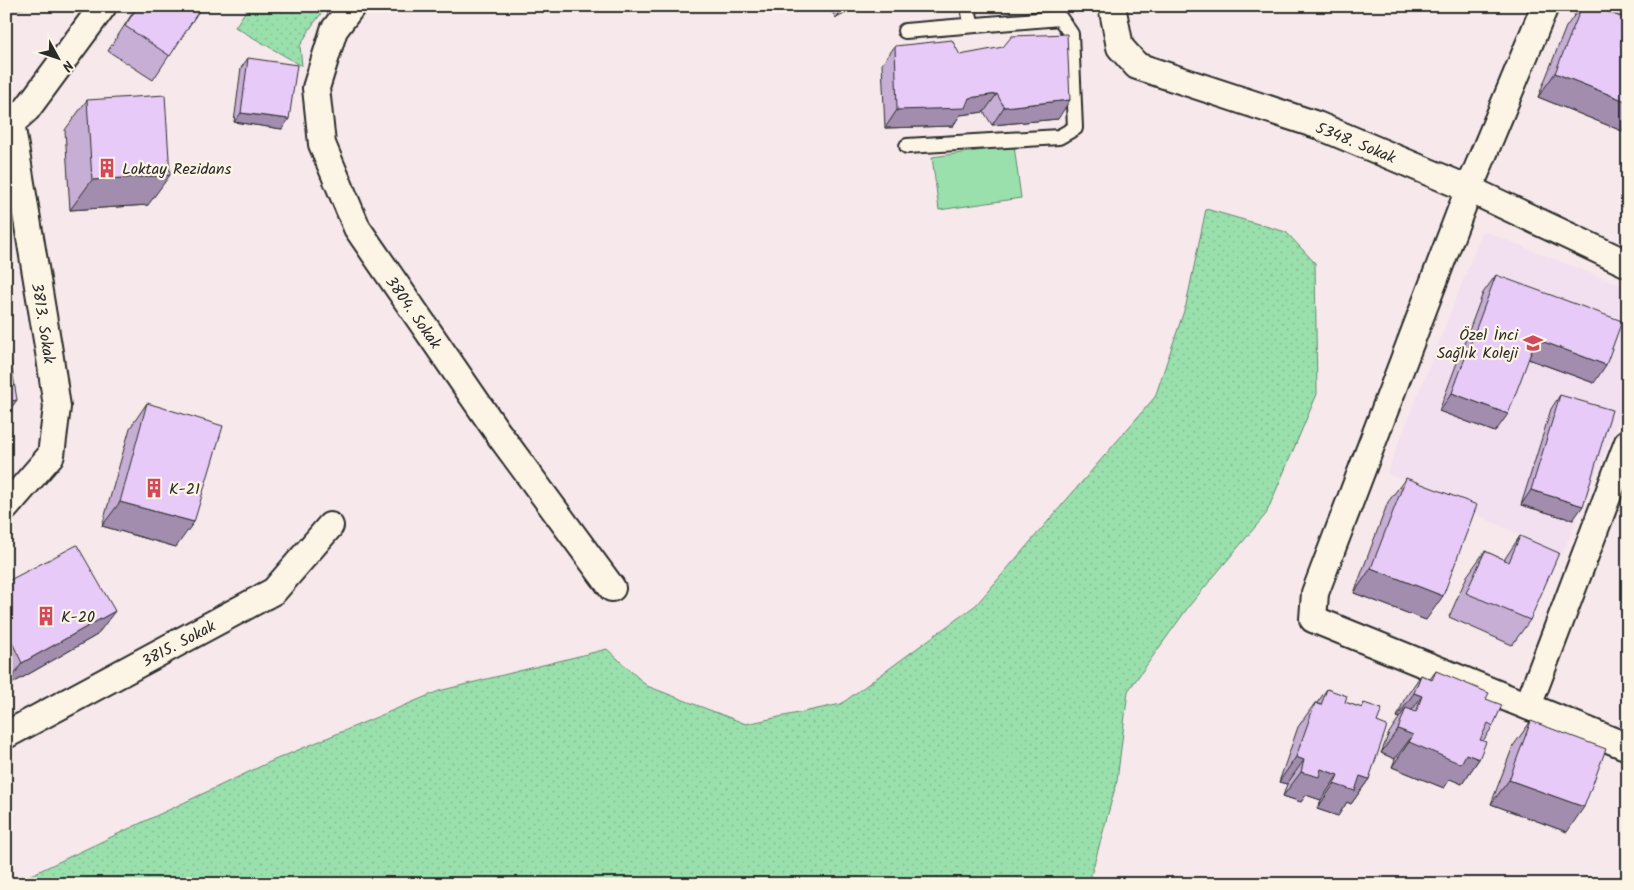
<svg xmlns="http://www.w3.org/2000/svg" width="1634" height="890" font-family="Kalam,sans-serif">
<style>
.built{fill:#f2dfef}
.grass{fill:url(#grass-dots);stroke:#62866c}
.park{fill:#9ae0ad;stroke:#62866c}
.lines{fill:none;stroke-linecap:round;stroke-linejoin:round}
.service-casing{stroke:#2b2b2b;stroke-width:18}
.minor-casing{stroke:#2b2b2b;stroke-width:30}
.service{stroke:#fcf5e5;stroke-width:14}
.minor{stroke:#fcf5e5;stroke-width:26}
.wall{fill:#c7aed5;stroke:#2b2b2b}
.shaded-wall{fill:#a28dae;stroke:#2b2b2b}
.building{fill:#e7caf8;stroke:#2b2b2b}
.labels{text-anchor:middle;stroke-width:4.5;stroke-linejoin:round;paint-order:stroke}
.street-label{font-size:16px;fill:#2b2b2b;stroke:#fcf5e5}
.poi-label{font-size:16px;fill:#2b2b2b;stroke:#fcf5e5;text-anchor:start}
</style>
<defs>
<pattern id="grass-dots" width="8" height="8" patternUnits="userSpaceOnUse" patternTransform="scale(1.25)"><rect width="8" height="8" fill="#9ae0ad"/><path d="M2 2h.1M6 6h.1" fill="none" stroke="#85c095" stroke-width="1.8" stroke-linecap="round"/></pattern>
</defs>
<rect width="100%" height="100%" fill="#f6e8eb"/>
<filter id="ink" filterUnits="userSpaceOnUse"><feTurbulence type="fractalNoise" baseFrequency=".02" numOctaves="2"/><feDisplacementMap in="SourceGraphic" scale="10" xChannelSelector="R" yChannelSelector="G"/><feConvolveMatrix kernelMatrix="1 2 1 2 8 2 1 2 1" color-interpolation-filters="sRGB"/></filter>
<g filter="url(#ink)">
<!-- built -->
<path class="built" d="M1483,231L1628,288V397L1562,554L1387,473Z"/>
<!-- grass -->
<path class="grass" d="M249,6H327L311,27L300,46L302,66L235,27Z
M1206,209L1286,232L1315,263L1317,394L1266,514L1189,606L1128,691L1117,781L1090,879L1087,884H12L272,761L439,691L607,649L647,686L746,724L841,704L976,605L1155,397L1186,305Z"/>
<!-- park -->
<path class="park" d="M1014,146L1021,198L939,210L932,157Z"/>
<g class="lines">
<defs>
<path id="service" d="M968,6L971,25
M905,31L1060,18L1071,34L1075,128L1059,137L907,146"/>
<path id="minor" d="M352,6L334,30L316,88L322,144L357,228L498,433L612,588
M1112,6L1120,47L1137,66L1317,125L1469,189L1628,264
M1545,6L1469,189L1315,593L1313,619L1628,747
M6,128L27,109L103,6
M6,507L51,455L57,407L50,358L11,123
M1528,706L1628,442
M6,735L274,591L330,526"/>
</defs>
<!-- service casing -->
<use href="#service" class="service-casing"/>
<!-- minor casing -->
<use href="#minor" class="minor-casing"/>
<!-- service -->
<use href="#service" class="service"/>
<!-- minor -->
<use href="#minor" class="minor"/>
</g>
<!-- wall -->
<path class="wall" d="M137,6H202L153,80L108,51Z
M828,6H860L836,18Z
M1581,6H1628V123L1622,131L1538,97L1566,27Z
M895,46L1058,119L992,125L984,112L960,115L953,126L885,128L882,64Z
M248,58L282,129L234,122L241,68Z
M87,100L148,205L70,210L65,130Z
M1496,275L1594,383L1528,359L1495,432L1439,411L1483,293Z
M1560,395L1573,520L1521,505L1551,409Z
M147,403L176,547L102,526L130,428Z
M1406,478L1426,620L1354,593L1388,502Z
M1520,536L1530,620L1512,645L1449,617L1467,576L1485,551L1504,560Z
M6,582L97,635L6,687Z
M1436,671L1486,699L1493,726L1483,741L1479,759L1462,784L1450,779L1444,788L1392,767L1395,759L1381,753L1389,733L1399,718L1397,717L1404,700L1421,675L1430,679Z
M1327,689L1345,702L1361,708L1364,703L1377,722L1369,779L1351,804L1347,802L1338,816L1317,809L1321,800L1306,795L1301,802L1283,796L1287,784L1279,782L1298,727L1315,703H1317Z
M1531,721L1567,832L1491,804L1513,746Z"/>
<!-- shaded-wall -->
<path class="shaded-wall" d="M6,6H26L24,8L6,11Z
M844,6H860L836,18Z
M1592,6H1619L1628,10V28Z
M1555,73L1628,102V123L1622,131L1538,97Z
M997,94L984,112L960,115L953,126L885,128L897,110L969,98Z
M1070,100L1058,119L992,125L1004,107Z
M241,113L289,119L282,129L234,122Z
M170,175L148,205L70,210L92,180Z
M1536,339L1606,365L1594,383L1523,357Z
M1452,393L1508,414L1495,432L1439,411Z
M17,400L6,415V402Z
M1531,490L1583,506L1573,520L1521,505Z
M120,502L194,522L176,547L102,526Z
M1371,568L1443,596L1426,620L1354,593Z
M115,611L97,635L6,687L22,663Z
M1414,693L1422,696L1405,720L1406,708L1399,718L1397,717Z
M1398,729L1413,735L1395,759L1381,753Z
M1409,742L1466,754L1479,759L1462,784L1450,779L1444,788L1392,767Z
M1296,757L1304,760L1287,784L1279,782Z
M1321,769L1338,775L1321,800L1306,795L1301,802L1283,796L1301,772Z
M1360,776L1369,779L1351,804L1347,802L1338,816L1317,809L1334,784Z
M1509,780L1584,807L1567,832L1491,804Z"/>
<!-- building -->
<path class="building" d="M138,6H202L170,56L125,26Z
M1582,6H1593L1628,20V102L1555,73Z
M1619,6H1628V10Z
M1067,34L1070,100L1004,107L997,94L969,98L965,108L897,110L895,46L952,40L960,55L1003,47L1012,36Z
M248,58L297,65L289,119L241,113Z
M165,95L170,175L92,180L87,100Z
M1496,275L1622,321L1606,365L1536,339L1508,414L1452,393Z
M6,332L17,400L6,402Z
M1560,395L1612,410L1583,506L1531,490Z
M147,403L223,426L194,522L120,502Z
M1406,478L1477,505L1443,596L1371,568Z
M1520,536L1559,553L1530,620L1466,593L1485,551L1509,562Z
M77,545L115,611L22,663L6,630V582Z
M1436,671L1489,693L1486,699L1502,705L1493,726L1488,723L1480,740L1486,742L1479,759L1466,754L1461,764L1409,742L1413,735L1398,729L1406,708L1416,712L1422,696L1414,693L1421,675L1432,680Z
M1327,689L1347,696L1345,702L1362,708L1364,703L1382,709L1377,722L1387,726L1369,779L1360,776L1355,791L1334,784L1338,775L1321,769L1319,777L1301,772L1304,760L1296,757L1315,703L1321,705Z
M1531,721L1606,749L1584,807L1509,780Z"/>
</g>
<!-- icons -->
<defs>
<symbol id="building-bare" viewBox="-9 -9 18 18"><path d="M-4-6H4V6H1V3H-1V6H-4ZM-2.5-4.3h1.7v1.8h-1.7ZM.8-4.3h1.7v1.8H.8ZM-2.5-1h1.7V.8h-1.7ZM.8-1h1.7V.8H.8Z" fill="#d1495b" stroke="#fcf5e5" stroke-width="2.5" paint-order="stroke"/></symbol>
<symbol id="school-bare" viewBox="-9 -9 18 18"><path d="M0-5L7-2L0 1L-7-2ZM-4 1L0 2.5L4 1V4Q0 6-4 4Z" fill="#d1495b" stroke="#fcf5e5" stroke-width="2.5" paint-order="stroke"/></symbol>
</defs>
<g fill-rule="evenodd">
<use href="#building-bare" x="93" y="154" width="28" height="28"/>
<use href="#school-bare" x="1519" y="329" width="28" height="28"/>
<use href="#building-bare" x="140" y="474" width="28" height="28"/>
<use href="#building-bare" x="32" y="602" width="28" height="28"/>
</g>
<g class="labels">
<!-- street labels -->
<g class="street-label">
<text transform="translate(1356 142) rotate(22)" y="6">5348. Sokak</text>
<text transform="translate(414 312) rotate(55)" y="6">3804. Sokak</text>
<text transform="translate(44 323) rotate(81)" y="6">3813. Sokak</text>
<text transform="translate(178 643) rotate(-28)" y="6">3815. Sokak</text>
</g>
<!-- poi labels -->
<g class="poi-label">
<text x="122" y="174">Loktay Rezidans</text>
<text x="1518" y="340" text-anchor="end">Özel İnci<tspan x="1518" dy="18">Sağlık Koleji</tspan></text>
<text x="169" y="494">K-21</text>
<text x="61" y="622">K-20</text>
</g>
</g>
<!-- margin -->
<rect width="1634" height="890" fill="none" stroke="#fcf5e5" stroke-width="25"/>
<rect x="12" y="12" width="1609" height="865" fill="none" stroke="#2b2b2b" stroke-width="2" filter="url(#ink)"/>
<!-- north arrow -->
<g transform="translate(58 58) rotate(130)" stroke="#fcf5e5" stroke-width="4" paint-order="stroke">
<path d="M0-4L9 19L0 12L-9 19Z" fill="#2b2b2b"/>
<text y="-8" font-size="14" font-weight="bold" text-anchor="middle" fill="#2b2b2b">N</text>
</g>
</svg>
